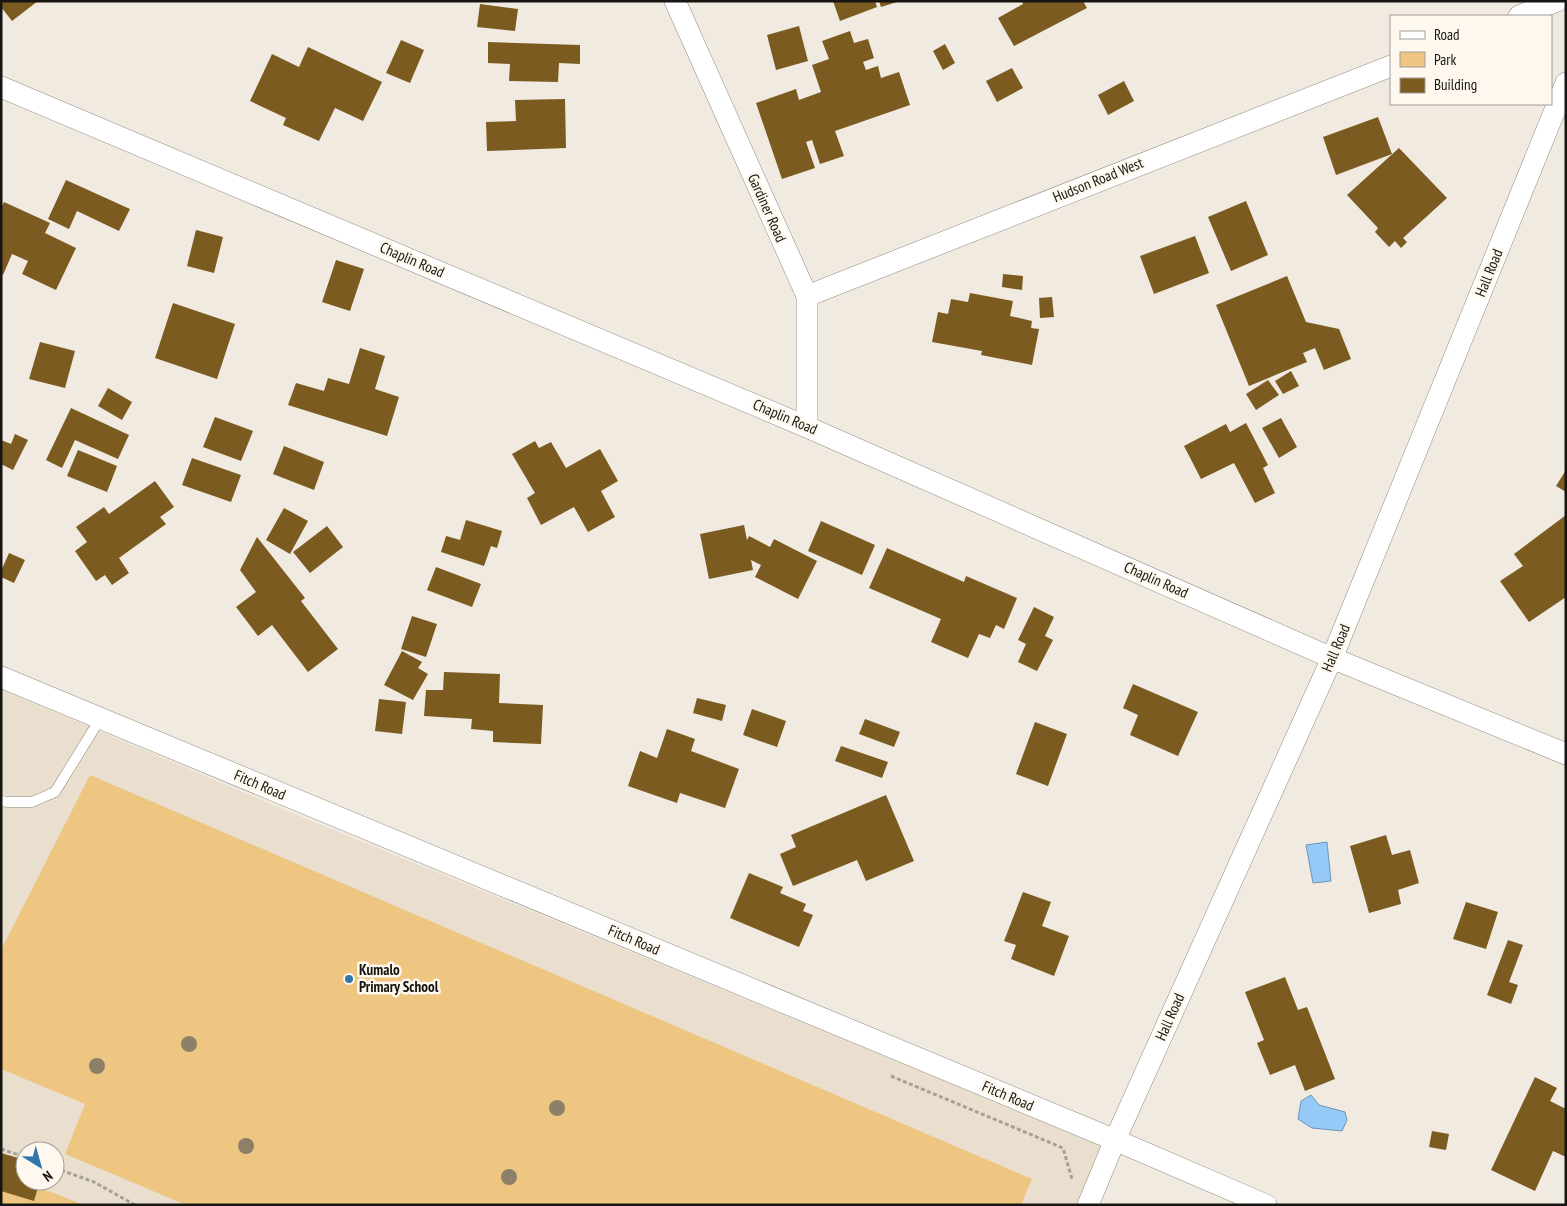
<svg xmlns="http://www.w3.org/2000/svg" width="1567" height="1206" font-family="'PT Sans Narrow',sans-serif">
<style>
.built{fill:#eadfcf;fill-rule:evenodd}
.green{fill:#eec581}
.water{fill:#95caf8;stroke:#6f94b3}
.building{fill:#7b5b20}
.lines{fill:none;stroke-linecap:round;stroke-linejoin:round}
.lane-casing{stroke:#928c84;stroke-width:11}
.street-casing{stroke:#928c84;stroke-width:22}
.path{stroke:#a5a199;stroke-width:3;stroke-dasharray:4 2.5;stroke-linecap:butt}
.lane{stroke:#fff;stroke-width:10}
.street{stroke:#fff;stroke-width:21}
.tree{fill:#8c8069}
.poi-dot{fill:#3176ab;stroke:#fef8ee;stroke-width:2}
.labels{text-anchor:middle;stroke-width:5;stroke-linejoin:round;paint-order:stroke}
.street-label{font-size:15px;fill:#171511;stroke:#fef8ee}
.poi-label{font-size:15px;font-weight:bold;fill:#171511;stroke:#fef8ee;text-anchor:start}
</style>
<rect width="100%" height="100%" fill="#f0eae1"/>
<!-- built -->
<path class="built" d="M1,689L292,813L1102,1145L1077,1205H1ZM25,1151H55V1181H25Z"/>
<!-- green -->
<path class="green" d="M90,775L1032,1179L1021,1205H186L65,1154L85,1104L1,1069V950Z
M1,1179L51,1192L84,1205H1Z"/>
<!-- water -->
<path class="water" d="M1327,842L1331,881L1313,883L1306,845Z
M1311,1095L1319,1105L1345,1112L1347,1120L1342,1131L1312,1128L1298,1119L1301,1101Z"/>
<!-- building -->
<path class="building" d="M1,1H38L12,21L1,7Z
M833,1H875L877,7L840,21Z
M879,1H897V2L881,7Z
M1022,1H1083L1087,8L1014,46L998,18L1023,4Z
M480,4L518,9L515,31L477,27Z
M799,26L808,61L776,70L767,35Z
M850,31L854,43L868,39L874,58L863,62L866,70L878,66L881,78L899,72L910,105L835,131L844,156L820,164L812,140L806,142L815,168L782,179L756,103L796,89L799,100L821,92L812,65L829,59L822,41Z
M401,40L424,50L410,83L386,73Z
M488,42L580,45V64L559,63L558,82L509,81L510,64L488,63Z
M945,44L955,63L943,70L933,51Z
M308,47L382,82L363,121L335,108L319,141L283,125L286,118L250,101L272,54L299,67Z
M1012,68L1023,88L997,102L986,81Z
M1124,81L1134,101L1108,115L1098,95Z
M565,99L566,148L487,151L486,122L516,121L515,100Z
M1378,117L1392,154L1336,175L1323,137Z
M1399,148L1447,198L1403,238L1407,242L1401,248L1395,241L1389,247L1375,232L1378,228L1347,195Z
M66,180L130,209L119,231L77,211L69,229L48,219Z
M1246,201L1268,255L1231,271L1208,217Z
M4,202L50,223L45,233L76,248L56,290L22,274L28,261L12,254L3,275L1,274V208Z
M196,230L223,237L214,273L187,266Z
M1195,236L1209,273L1154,294L1140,256Z
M336,260L364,269L350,311L322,302Z
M1003,274L1023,276L1022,290L1002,287Z
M1287,276L1306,322L1339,329L1351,359L1324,370L1315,348L1303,353L1307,362L1249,386L1216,305Z
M970,293L1013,301L1010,316L1032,321L1031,328L1039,329L1032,365L981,355L982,351L932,342L938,312L948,314L951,299L968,302Z
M1052,297L1054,317L1040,318L1039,298Z
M173,303L235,324L217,379L155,358Z
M40,342L75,351L65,388L29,379Z
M360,348L385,356L375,389L399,397L387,436L288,405L296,383L324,391L328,378L349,384Z
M1291,371L1299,386L1283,394L1275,381Z
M1268,380L1279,395L1256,410L1246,394Z
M108,388L132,402L122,420L98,406Z
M71,408L129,435L118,459L75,440L62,468L46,460Z
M215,417L253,431L241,461L203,447Z
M1281,418L1297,447L1279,458L1262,428Z
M1246,423L1268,465L1263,468L1275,493L1255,503L1234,463L1201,479L1184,446L1226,424L1230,432Z
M15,434L28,440L13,470L1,464V440L11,444Z
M535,441L539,448L551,442L566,468L600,449L618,481L601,491L615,517L588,532L574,507L541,525L527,498L535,493L512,454Z
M284,446L324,462L314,490L273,474Z
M78,450L117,466L107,492L67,476Z
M192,458L241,475L231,502L182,485Z
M1566,470V492L1556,486Z
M155,481L174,507L160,517L166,524L119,558L129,573L112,585L105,575L96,581L75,551L87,542L76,527L104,507L109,514Z
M284,508L308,521L290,554L266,540Z
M1566,515V597L1529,622L1500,581L1523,566L1514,554Z
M466,520L502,531L497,548L491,546L484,566L441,552L446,536L460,540Z
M821,521L875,545L862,575L808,551Z
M744,525L747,540L749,536L770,547L774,539L817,561L798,599L755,577L761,565L751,560L753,570L709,579L700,534Z
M327,526L343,547L310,573L293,552Z
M257,537L305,598L301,601L338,649L308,672L272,625L258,636L236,607L256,592L240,570Z
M887,548L964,582L966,576L1017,598L1004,629L996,625L990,638L979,634L968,658L931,642L941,619L869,588Z
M9,553L25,560L14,583L1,577V571Z
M436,567L481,584L472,607L427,590Z
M1034,607L1054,617L1045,636L1053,640L1037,671L1018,662L1026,644L1018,640Z
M412,616L437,624L426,657L401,649Z
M402,651L422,662L418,668L428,674L413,700L384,685Z
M444,672L500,674L499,703L543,705L541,744L493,742V731L471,729L472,719L424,716L426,690H443Z
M1133,684L1198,712L1178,756L1130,735L1138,715L1123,708Z
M697,698L726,705L722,721L693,713Z
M379,699L406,702L402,734L375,731Z
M752,709L786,721L777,747L743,735Z
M865,719L900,732L894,747L859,734Z
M1035,722L1067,734L1048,786L1016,774Z
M667,729L695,739L691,751L739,769L725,808L680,793L677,803L628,786L640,751L657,758Z
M841,746L888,762L882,778L835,761Z
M886,795L914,861L866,881L857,860L793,886L780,854L796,847L791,835Z
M1386,835L1392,855L1410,850L1419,883L1398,890L1401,904L1369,913L1350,846Z
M749,873L783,887L780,893L806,904L803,911L813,915L799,947L730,918Z
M1023,892L1051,902L1042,926L1069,936L1054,976L1011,959L1016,945L1004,941Z
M1466,902L1498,912L1486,949L1453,939Z
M1508,940L1523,945L1509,982L1518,985L1511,1004L1487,995Z
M1285,977L1298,1010L1307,1007L1335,1079L1305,1091L1295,1065L1270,1075L1257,1043L1264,1040L1245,992Z
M1535,1077L1557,1088L1550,1101L1566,1109V1157L1553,1151L1535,1191L1491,1170Z
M1432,1131L1449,1134L1446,1150L1429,1147Z
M1,1153L25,1160V1181H40L34,1201L1,1191Z"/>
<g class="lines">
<defs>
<path id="lane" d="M1,801L8,802H32L55,792L100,719"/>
<path id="street" d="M675,1L807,296V427
M1519,16L1557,1
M1,87L807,427L1332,658L1566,754
M807,296L1391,66
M1,677L1115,1140L1266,1205
M1088,1205L1115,1140L1332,658L1566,83"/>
</defs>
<!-- lane casing -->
<use href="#lane" class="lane-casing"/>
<!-- street casing -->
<use href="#street" class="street-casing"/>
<!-- path -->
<path class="path" d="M891,1076L1063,1148L1072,1179
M1,1149L25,1157
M55,1168L94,1182L135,1205"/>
<!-- lane -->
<use href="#lane" class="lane"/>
<!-- street -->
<use href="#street" class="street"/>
</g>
<!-- trees -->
<g class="tree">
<circle cx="189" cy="1044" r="8"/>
<circle cx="97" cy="1066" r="8"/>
<circle cx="557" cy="1108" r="8"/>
<circle cx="246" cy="1146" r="8"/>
<circle cx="509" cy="1177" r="8"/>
</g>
<!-- markers -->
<circle class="poi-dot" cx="349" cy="979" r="5"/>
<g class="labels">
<!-- street labels -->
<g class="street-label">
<text transform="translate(1098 180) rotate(-22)" y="5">Hudson Road West</text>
<text transform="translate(767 208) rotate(66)" y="5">Gardiner Road</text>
<text transform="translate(412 260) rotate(23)" y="5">Chaplin Road</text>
<text transform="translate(1489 273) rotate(-68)" y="5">Hall Road</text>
<text transform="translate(785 417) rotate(23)" y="5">Chaplin Road</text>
<text transform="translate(1156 580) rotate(24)" y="5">Chaplin Road</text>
<text transform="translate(1336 648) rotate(-67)" y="5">Hall Road</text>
<text transform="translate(260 785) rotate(23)" y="5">Fitch Road</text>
<text transform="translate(634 940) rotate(23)" y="5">Fitch Road</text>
<text transform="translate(1170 1017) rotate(-66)" y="5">Hall Road</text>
<text transform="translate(1008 1096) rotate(23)" y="5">Fitch Road</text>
</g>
<!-- poi labels -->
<g class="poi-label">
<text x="359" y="975">Kumalo<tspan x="359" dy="17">Primary School</tspan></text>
</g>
</g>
<!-- border -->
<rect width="1567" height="1206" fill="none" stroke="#171511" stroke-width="5"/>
<!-- legend -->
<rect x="1390" y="15" width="162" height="90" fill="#fef8ee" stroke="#a29d96"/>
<rect x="1400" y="31" width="25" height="8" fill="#ffffff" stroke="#a29d96"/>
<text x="1434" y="40" font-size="15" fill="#171511">Road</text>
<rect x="1400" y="52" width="25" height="15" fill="#eec581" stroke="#a29d96"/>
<text x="1434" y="65" font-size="15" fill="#171511">Park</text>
<rect x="1400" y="78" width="25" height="15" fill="#7b5b20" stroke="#a29d96"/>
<text x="1434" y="90" font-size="15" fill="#171511">Building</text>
<!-- north arrow -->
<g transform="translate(40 1166) rotate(143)"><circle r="24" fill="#fef8ee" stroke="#a29d96"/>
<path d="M0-4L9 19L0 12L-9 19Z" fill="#3176ab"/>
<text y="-8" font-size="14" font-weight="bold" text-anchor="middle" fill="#171511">N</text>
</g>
</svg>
